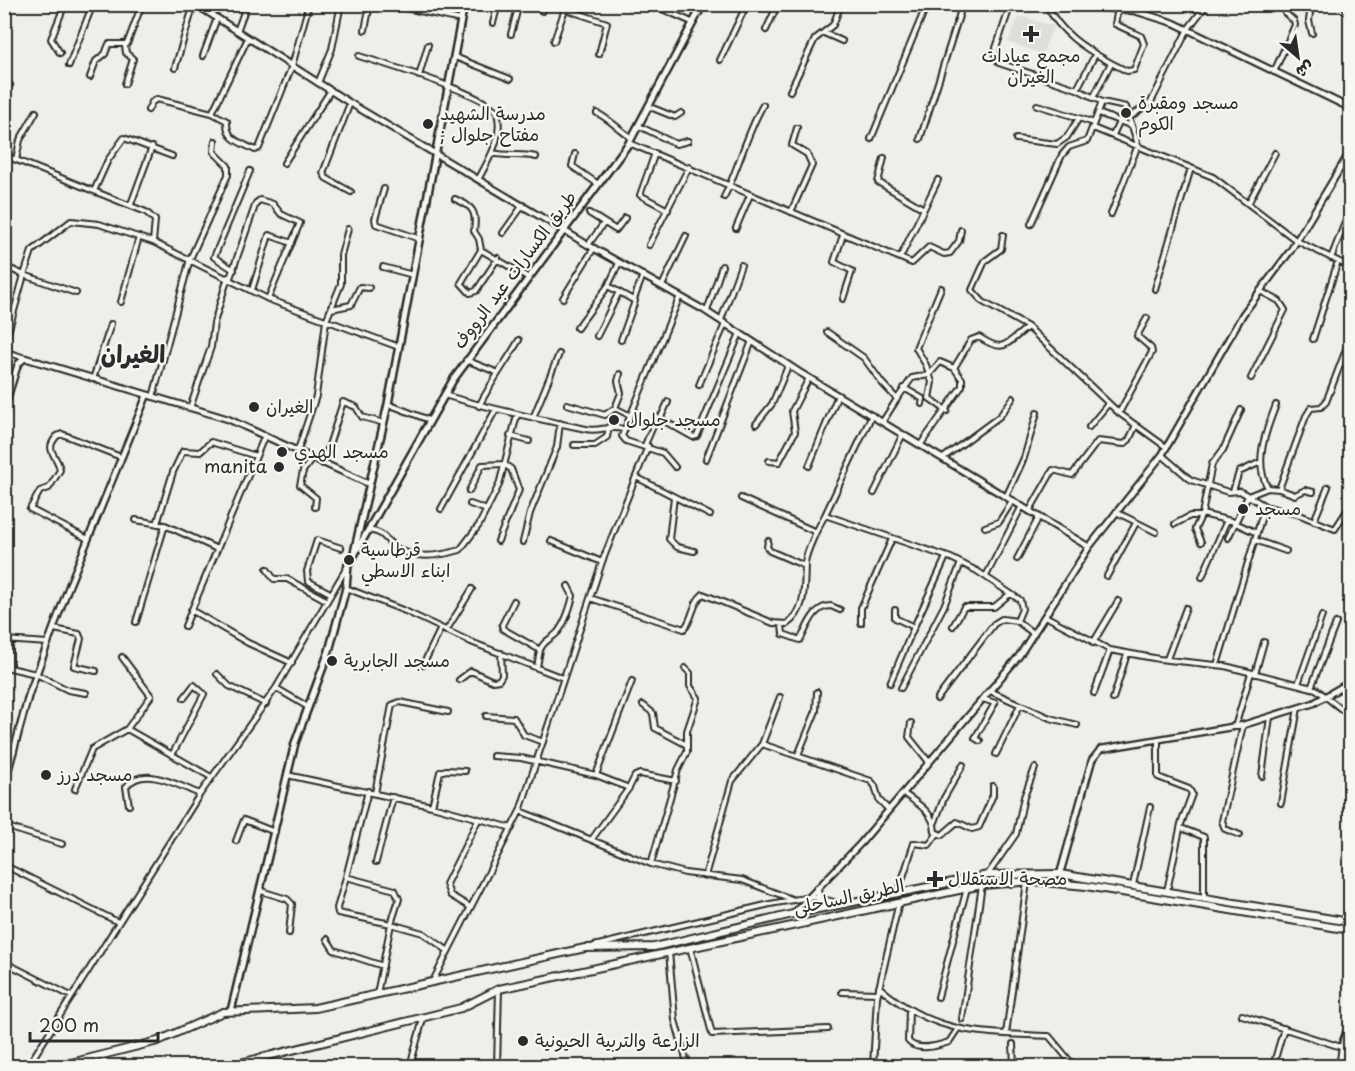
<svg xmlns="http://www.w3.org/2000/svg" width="1355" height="1071" font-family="'Playpen Sans','Playpen Sans Arabic',sans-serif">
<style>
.built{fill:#dededb}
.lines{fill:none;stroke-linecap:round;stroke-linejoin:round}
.minor-casing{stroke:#2b2b2b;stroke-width:8}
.tertiary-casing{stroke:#2b2b2b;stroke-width:9}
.secondary-casing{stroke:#2b2b2b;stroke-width:10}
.primary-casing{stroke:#2b2b2b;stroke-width:10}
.trunk-casing{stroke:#2b2b2b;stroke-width:10}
.minor{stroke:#f6f6f2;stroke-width:4}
.tertiary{stroke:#f6f6f2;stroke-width:4.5}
.secondary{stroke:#f6f6f2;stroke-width:5}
.primary{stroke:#f6f6f2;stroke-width:5}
.trunk{stroke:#f6f6f2;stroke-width:6}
.poi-dot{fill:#2b2b2b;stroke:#f6f6f2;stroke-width:2}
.labels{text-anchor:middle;stroke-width:4.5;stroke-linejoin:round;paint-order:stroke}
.poi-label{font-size:18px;fill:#2b2b2b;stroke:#f6f6f2;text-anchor:start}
.street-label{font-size:18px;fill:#2b2b2b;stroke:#f6f6f2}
.district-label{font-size:24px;font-weight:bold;fill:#2b2b2b;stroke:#f6f6f2}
</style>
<rect width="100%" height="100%" fill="#eeeeea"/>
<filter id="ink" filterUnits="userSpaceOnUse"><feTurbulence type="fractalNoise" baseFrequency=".0167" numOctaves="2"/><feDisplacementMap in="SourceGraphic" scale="12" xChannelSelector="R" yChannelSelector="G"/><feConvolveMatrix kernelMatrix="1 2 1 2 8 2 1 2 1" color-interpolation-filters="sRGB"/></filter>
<g filter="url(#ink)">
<!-- built -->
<path class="built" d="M1019,16L1054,26L1042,54L1008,42Z"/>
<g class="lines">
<defs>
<path id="minor" d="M388,4L461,20
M567,4L565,9L607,23L599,54
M626,4L629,6
M651,4L694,23
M765,4V8
M1011,4L996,48L995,56L999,63L1077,89L1095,55
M1046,4C1060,33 1084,48 1111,63L1093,98
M1311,4L1309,21L1312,33
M1342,4L1350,12
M542,11L544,4
M493,23L498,4
M365,30L370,4
M766,30L778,4
M237,31L247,4
M824,33L842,41
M511,34L519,4
M554,41L565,9
M60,53L51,39L65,4
M203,56L217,18
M359,56C381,63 492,96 497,113C504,136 489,159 479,178
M455,57L510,79
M720,60L747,4
M1111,63L1127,71L1134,70L1144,44L1141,36L1115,24L1118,9
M69,65L93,4
M175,68L194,4
M1274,72L1295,25L1294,21L1285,13L1290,4
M419,76L428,45
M90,77L96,61L105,54L109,44H127L142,4
M318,83L332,49L341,4
M125,84L133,59L126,53L125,46
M1077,89L1102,102L1126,107L1138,145L1111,214
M790,91L815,39L833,25L841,4
M4,92L10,85
M350,103L323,173L326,178L351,192
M1037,105L1079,118
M650,107L675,117L681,113
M148,110L152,102L157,99L212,113L227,121C226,140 240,142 255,150L259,148L292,66L309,4
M212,113L248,38
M597,113C611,120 619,130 632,138
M1098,113L1132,126
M1130,117L1151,102L1188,29L1207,4
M639,126L676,144L688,141
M1093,128L1213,177L1297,241L1350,267
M1113,135L1119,122
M871,139L927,4
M920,139L960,13L956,7L945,4
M1016,139L1057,144L1067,137L1079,118L1094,123
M629,143L912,263L929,247L944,254L950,253L959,241L961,230
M492,153C509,157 520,153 536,157
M655,153L640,195L668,210
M575,154L572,166L598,184
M4,155L146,212L155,220L153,242L268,299L399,347
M884,158L878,182L924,209
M16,160L20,140L36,112
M284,163L331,90
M384,189L375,219L376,224L420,239
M94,191L108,160L124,138L172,156
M724,197C739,167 746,135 763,105
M455,199C473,206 477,212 474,231L479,239L481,250L529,278
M1249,202L1275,153
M131,204L152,147
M791,212L812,165L807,154L792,145L797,128
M589,213L616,230L625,218
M1031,224L1062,155L1069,147L1087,141L1102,102
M736,228L750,195
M503,233L523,205
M1003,235L1001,249L985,261L972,290L983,302L1028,327
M588,245L604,223
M649,245L689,167
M481,250L461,283L470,293L476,291L498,258
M900,258L938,180
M1331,258L1350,210
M4,266L24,275L4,347
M383,267L413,275
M234,270L214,257L250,171
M230,278L256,203L260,200L273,204L281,214L300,223L268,299
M608,286L635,301L621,340
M662,286L686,236
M941,288L916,348L926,365L932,382L929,398L947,411
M1155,289L1191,168
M252,290L269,235L292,243
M76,293L24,275L32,251L71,221L99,224L153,242
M563,298L594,248
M634,299L643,275
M843,299L852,271L834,262L843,235
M121,302L139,237
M331,309L351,305L360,287L369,288
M707,311L722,266
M721,320L741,265
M577,328L608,286L619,263
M827,332L864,358L882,383L897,399L883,421
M597,336L619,292
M1313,339L1338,261
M4,351L25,358
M466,360L496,372
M1251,378L1285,310L1279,301L1260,291
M93,379L111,324
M699,385L725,324
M904,388L923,399L922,404
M444,395C491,409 538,419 586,429C598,432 609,425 623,429
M153,397L190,259L228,175V166L214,152L215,141
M897,399L912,378L929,375L940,362L954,368
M388,404L429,420
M567,404L605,415L615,408L621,393L618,381L620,374
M479,406C492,381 505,364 519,340
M190,408L211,347L214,323L228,277
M615,408L629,415
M1241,410L1223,450L1212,464L1202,514L1231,521L1257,533
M1119,413L1152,352L1151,348L1137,336L1147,318
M872,415L825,515L951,558L977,571L1020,600L1022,609L1017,621L1034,634
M533,418L559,354
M660,419L668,402
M756,424L772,404L788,366
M1089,427L1108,404
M510,436L529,441
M921,444L962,386V379L954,368L971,340L979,337C1005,354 1005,344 1028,327L1119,413L1166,447
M574,445H595L607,437L609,427
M645,445L657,417L693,437L697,436L740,333
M298,450L316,396L326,321L341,284V255L348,229
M1162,455L1191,480L1228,492L1240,491L1265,506L1300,515L1335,529L1346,512L1350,510
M943,458L1000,416L1013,398
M312,459L303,471L300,485L316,498L315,507
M706,459L752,341
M769,461L779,462L795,432L792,411L809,378
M323,464L343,402L356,407L362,417L384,423
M809,466L838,395
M675,467L663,453L626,441L622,436L680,296
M636,477L710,515
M1268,488C1253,462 1266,431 1276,405
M1279,489L1295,495L1305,490L1313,492
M469,491L482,465L504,464L511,469L519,490L498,541
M1233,491L1239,472L1261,462
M874,493L903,434
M674,497L669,539L677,547L694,551
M1006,497L1024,458L1037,413
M741,498L816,532L825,515
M470,504L487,510
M441,509L495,411
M1030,510L1053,470L1072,475L1098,441L1124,444L1129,440L1136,425
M1116,512L1156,532
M136,520L165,525
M1314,521L1328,487
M157,524L173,472L183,451L200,452L211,442L256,456
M1175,524L1190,516H1200
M985,527L999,522L1013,500
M368,530C386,533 383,538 395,547C414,560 440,556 460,550L479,525L499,485L517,415
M1228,538L1248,496L1268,488L1279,489L1306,416L1311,408L1321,407L1326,402L1350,339
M88,539L30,509L40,491L49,488L60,470C58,455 43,451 57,436L62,434L121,457
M1255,540L1286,551
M551,541L602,562
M768,541L767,547L770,551L805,566
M523,542L530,513L557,447L560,423
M1201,542L1195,529L1202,514
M1017,559L1039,517
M267,569L274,579H287L326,600
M986,576L1022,506
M1107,576L1136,523
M1202,577L1227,520
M346,588L405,611L471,642L563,678
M330,593L308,581L307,571L317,540L341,548
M590,598L684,629C693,620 692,603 703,594L773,623L787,624C807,611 804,584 805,563C806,553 812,542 816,532
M514,601L502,625L503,629L540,650L537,667
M191,610L248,643L292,663
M895,610V618L914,627L946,557
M1045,616L1110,650L1159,659L1225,666L1316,689L1350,716
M136,622L165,525L217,549
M861,623V608L892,539
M782,625L783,634L800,640C808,627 813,606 831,606L840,610
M185,626L265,435
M953,626L964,607H994L1010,594
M54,629L79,634L81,639L74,666L96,671
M446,631L472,589
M4,640L48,643
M1093,643L1118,601
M10,646V668L36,674L68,690L86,693
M540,650C544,640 550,640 557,633C565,624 570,608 573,596L568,586
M1167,659L1186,608
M423,665L441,628
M1217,665L1265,506
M217,674L229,686L266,704
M1255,674L1264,642
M459,680L471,671L493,681L499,680L502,675L501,653
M890,683L914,627
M1298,684L1322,616
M276,688L308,707
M901,688L944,606L961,563
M1311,688L1336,623
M990,691L1050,718L1077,725
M1094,693L1110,650
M937,699L994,624L1002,619L1017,621
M1113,699L1127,654
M643,705L653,713L655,728L687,745
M486,716L514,718L524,735L543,742
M911,723L909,737L929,762
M1235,727L1251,673
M127,729L211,777
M1158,740V777L1189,789L1192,794L1181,824L1167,891
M980,741L975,738L995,703L983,699
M762,744L780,697
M4,748L14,751
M996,754L1020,705
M172,755L204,694L194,685L184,698
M798,755L816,711L817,692
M493,756L521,758L596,775L632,681
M287,775L432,806L512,828
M596,775L629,788L635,776L640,774L676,781
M1262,776L1270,717
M75,789L92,749L127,729L151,696L122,657
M375,793L392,705L400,702L448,712
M903,793C918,804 934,812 935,832L942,835L957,822L972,829L979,827L993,795V786
M1281,803L1298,708
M129,805L126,787C143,764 179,786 200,794
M432,806L440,772L446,770L465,771
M520,811L651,864L685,873L742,880L794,900
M935,822L944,798L963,765
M4,826L62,844
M1181,828L1204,837V897
M1240,835L1225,829L1222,821L1243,725
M592,839L629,788
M236,841L244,820L275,832
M376,862L393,797
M651,864L678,770L687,752V731L698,698L690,686V673L685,668
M4,865L118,922
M988,874L1016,834L1024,797L1035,768
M705,876L732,781L762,744L871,781L875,786L879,800L889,810
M346,877L368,791
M1133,885L1150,807
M261,891L287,899L292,904L289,933
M898,893L914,843L929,845L937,834
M470,907L450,895L446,884L478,820
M327,939L334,950L383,966
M594,946L770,904L810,897L818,898
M690,947L712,1034L828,1029
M669,952L675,1020L688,1066
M4,962L71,996
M433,981L520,811L602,562L648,446
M879,987C934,1035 980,1033 1049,1036L1074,1066
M842,992L878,993
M377,994L391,924L338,913L337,908L346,877L395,890L399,899L391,924L423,933L447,950
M938,997L967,888
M909,1011L908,1041C917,1052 937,1046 949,1042L957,1030
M1242,1015L1341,1047
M962,1019L982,885
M1006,1034L1027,882
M1013,1044L1014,1066
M28,1066L200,794L276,688L347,567
M410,1066L423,1019
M497,1066L499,989
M873,1066L877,997L899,902
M1273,1066L1284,1028
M1339,1066L1343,1040L1350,1022"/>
<path id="tertiary" d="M195,4L350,103L588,245L704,310L799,372L1089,547
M1066,4L1135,11L1174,23L1350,108
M4,409L18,364L25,358L228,419L369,484
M4,786L29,694L69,586L147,395
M1060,874L1092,760L1101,749L1243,725L1314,703L1350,682
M793,914L861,843L1019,656L1089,547L1162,455L1243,314L1291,250L1350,152"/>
<path id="secondary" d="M231,1011L295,743L329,651L346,588L348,564L353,557L388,404L464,4"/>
<path id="primary" d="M353,557L453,380L629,143L703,4"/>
<path id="trunk" d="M817,889L819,899L837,904
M59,1066L158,1041L223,1012L315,1008L585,948L654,947L793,914L988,875L1060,874L1350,922
M228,1066L461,1008L499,989L982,885L1033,881L1086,886L1350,930"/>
</defs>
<!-- minor casing -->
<use href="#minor" class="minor-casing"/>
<!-- tertiary casing -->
<use href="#tertiary" class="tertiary-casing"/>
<!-- secondary casing -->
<use href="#secondary" class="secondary-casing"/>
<!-- primary casing -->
<use href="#primary" class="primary-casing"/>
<!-- trunk casing -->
<use href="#trunk" class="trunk-casing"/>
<!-- minor -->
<use href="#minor" class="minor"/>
<!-- tertiary -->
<use href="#tertiary" class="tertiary"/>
<!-- secondary -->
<use href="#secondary" class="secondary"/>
<!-- primary -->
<use href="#primary" class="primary"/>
<!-- trunk -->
<use href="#trunk" class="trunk"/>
</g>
</g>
<!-- markers -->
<g class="poi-dot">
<path d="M1028 25h6v6h6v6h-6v6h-6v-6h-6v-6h6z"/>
<circle cx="1126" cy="113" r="6"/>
<circle cx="428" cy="124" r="6"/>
<circle cx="254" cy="407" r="6"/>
<circle cx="614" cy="420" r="6"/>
<circle cx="282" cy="452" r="6"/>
<circle cx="279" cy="467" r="6"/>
<circle cx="1243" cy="509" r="6"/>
<circle cx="349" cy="560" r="6"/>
<circle cx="332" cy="661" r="6"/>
<circle cx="46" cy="775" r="6"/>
<path d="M932 870h6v6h6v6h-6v6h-6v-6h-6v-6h6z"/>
<circle cx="523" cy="1041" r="6"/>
</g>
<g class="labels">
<!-- poi labels -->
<g class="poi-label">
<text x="1031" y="62" text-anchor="middle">مجمع عيادات<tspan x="1031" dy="21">الغيران</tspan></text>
<text x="1138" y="109">مسجد ومقبرة<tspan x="1138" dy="21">الكوم</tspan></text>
<text x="440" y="120">مدرسة الشهيد<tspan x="440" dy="21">; مفتاح جلوال</tspan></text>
<text x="266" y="413">الغيران</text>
<text x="626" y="426">مسجد جلوال</text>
<text x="294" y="458">مسجد الهدي</text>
<text x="267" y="473" text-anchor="end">manita</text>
<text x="1255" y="515">مسجد</text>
<text x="361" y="556">قرطاسية<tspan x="361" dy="21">ابناء الاسطي</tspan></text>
<text x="344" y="667">مسجد الجابرية</text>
<text x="58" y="781">مسجد درز</text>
<text x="948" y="885">مصحة الاستقلال</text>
<text x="535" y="1047">الزارعة والتربية الحيونية</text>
</g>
<!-- street labels -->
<g class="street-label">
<text transform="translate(515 270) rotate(-53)" y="6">طريق الكسارات عبد الرووف</text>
<text transform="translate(849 897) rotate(-12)" y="6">الطريق الساحلى</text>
</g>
<!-- district labels -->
<g class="district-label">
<text x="133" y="363">الغيران</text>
</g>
</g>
<!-- margin -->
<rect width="1355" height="1071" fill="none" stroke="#f6f6f2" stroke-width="24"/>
<rect x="12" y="12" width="1331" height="1047" fill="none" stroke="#2b2b2b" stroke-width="2" filter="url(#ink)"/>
<!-- north arrow -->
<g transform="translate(1298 57) rotate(151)" stroke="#f6f6f2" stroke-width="4.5" paint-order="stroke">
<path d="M0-4.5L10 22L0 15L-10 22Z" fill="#2b2b2b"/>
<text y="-9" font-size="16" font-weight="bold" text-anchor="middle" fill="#2b2b2b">ش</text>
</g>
<!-- scale -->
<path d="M30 1032v9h128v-9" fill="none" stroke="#2b2b2b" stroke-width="3"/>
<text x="39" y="1032" font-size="18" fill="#2b2b2b" stroke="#f6f6f2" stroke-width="4.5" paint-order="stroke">200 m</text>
</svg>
